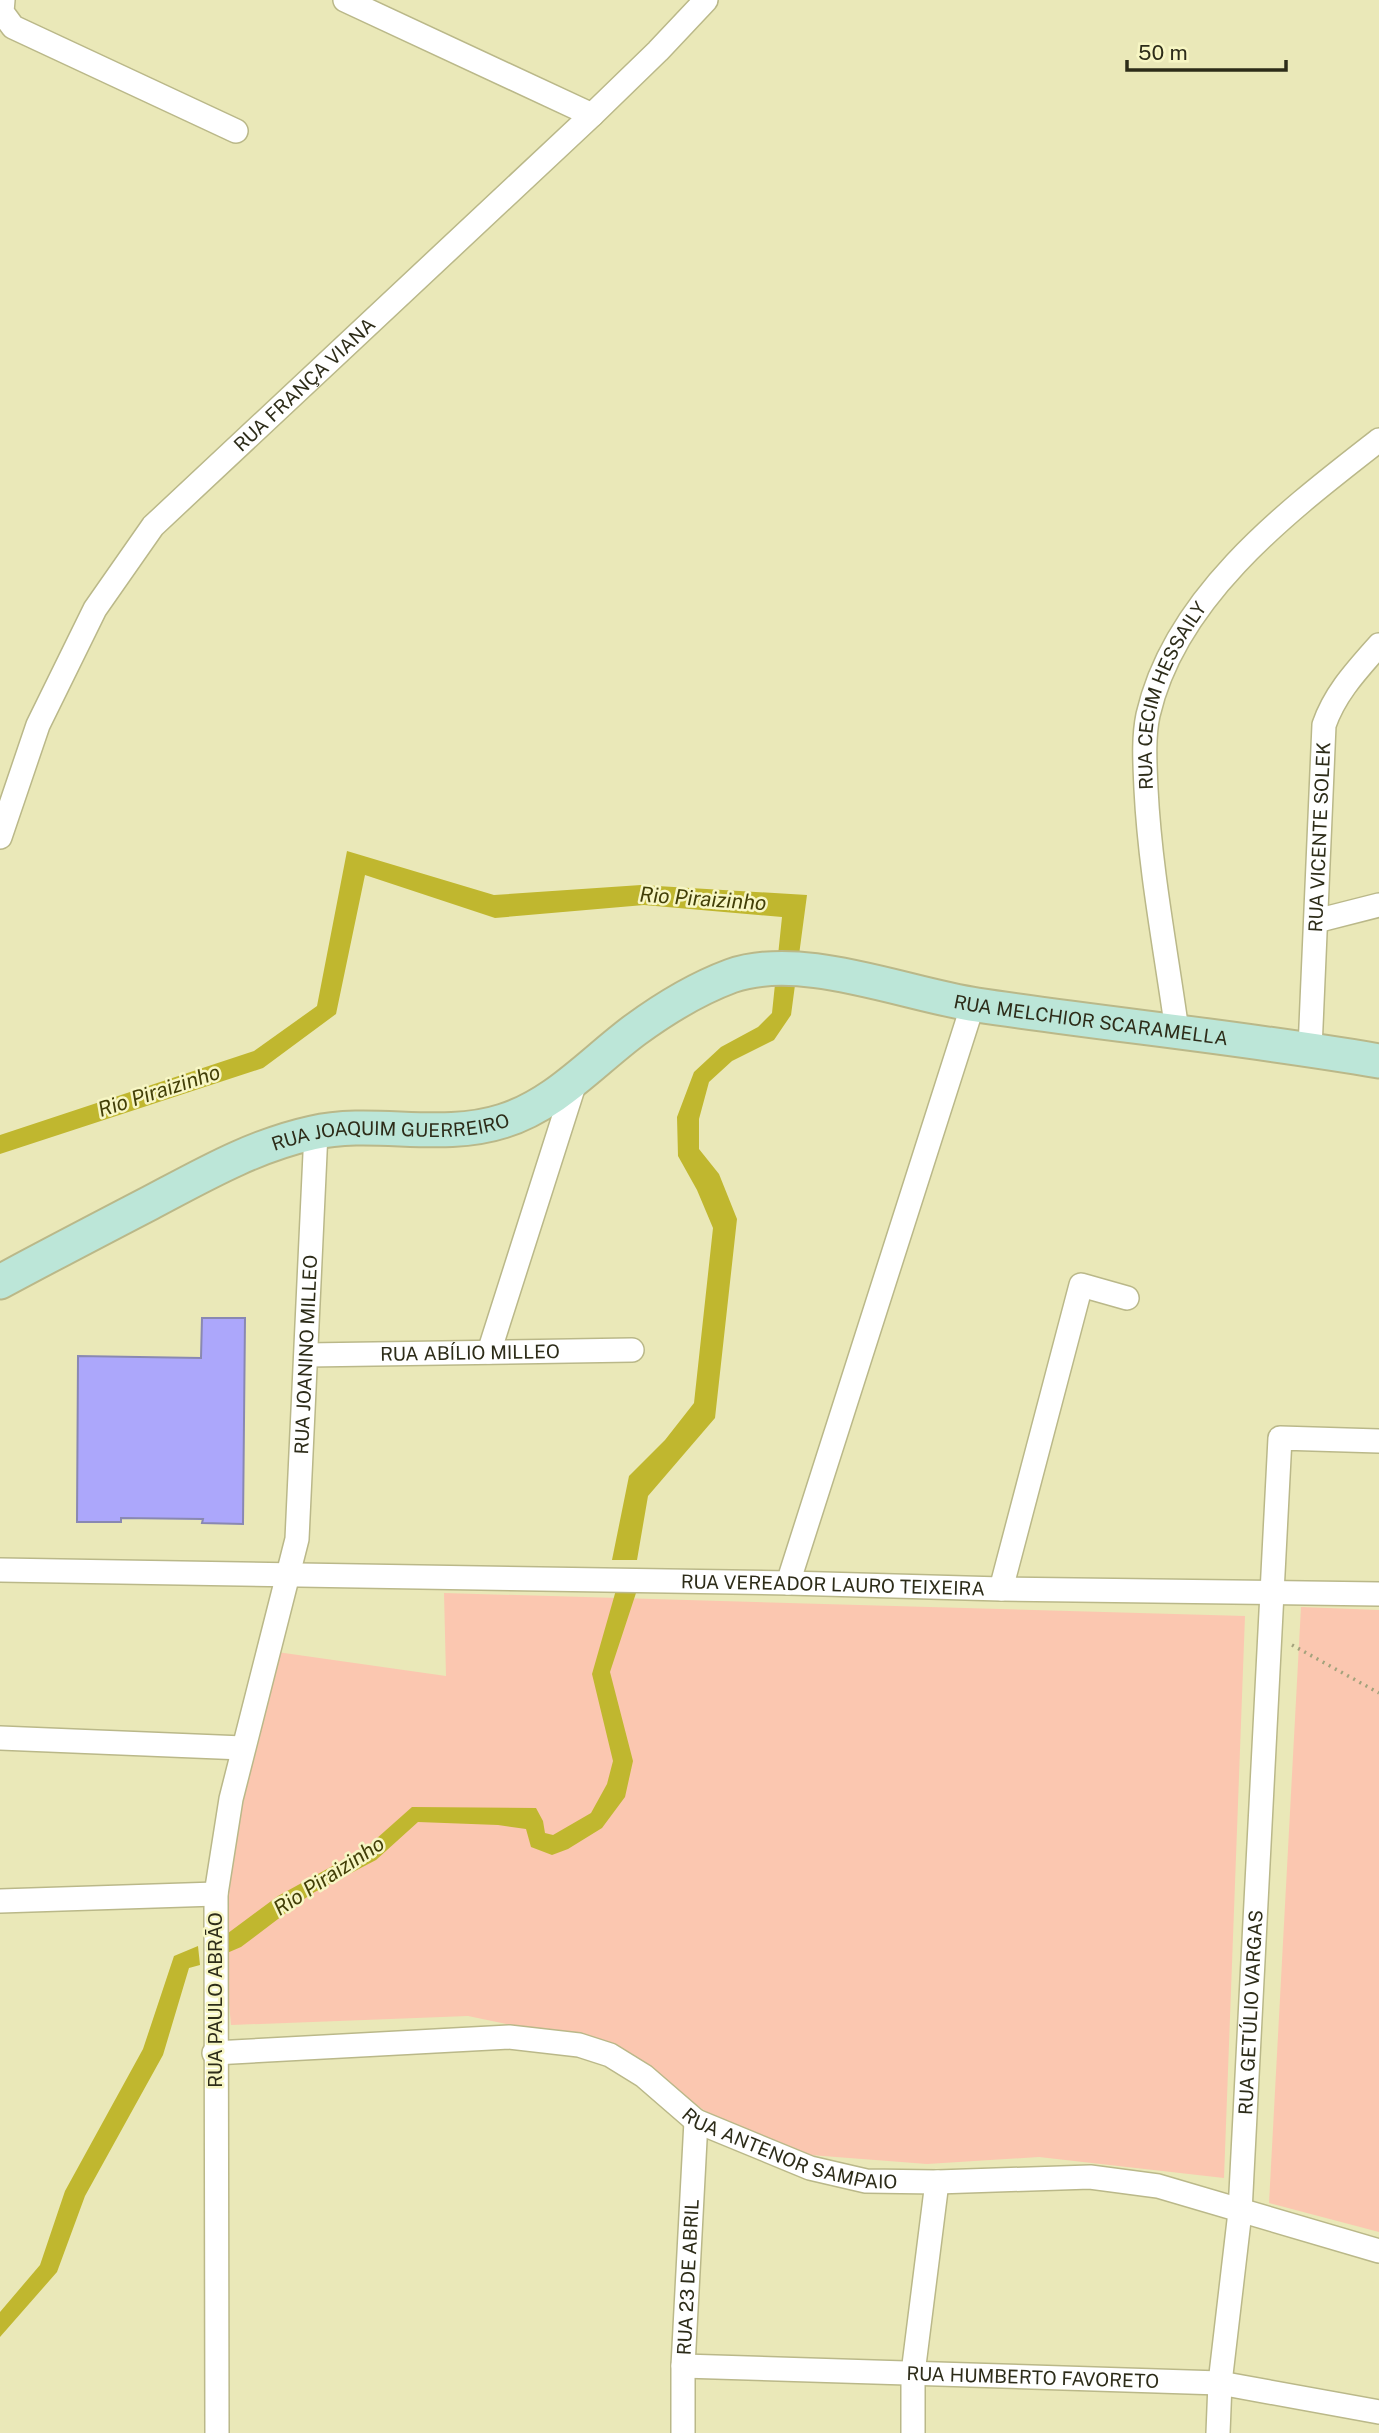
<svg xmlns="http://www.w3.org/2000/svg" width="1379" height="2433" font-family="'Public Sans',sans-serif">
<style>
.green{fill:#fbc7b0}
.water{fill:#c0b72f}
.building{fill:#aca7fb;stroke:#8988b2;stroke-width:2}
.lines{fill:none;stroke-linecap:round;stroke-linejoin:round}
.street-casing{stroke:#bab889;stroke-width:26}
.secondary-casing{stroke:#bab889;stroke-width:37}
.path{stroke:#a3a27c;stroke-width:3.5;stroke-dasharray:2 5;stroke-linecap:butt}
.street{stroke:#fff;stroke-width:23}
.secondary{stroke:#bce6d8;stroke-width:33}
.labels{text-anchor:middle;stroke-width:5;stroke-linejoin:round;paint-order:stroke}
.street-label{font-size:19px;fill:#2d2c19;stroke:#f7f6c4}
.water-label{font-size:21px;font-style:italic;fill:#423f07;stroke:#f7f6c4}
</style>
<rect width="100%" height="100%" fill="#eae8b8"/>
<!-- green -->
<path class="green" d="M444,1593L1245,1616L1224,2178L1039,2157L927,2164L810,2155L783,2148L705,2111L617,2047L468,2016L231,2025L225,1959V1883L277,1652L446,1676Z
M1301,1607L1379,1610V2232L1269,2203Z"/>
<!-- water -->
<path class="water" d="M347,851L494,895L641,885L807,895L791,1015L774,1040L732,1061L709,1082L699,1119V1149L719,1174L737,1219L715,1418L648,1496L637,1560H612L629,1476L665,1440L694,1403L713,1228L697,1190L678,1156L677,1117L694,1072L721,1047L758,1027L772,1013L782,917L644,905L495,918L365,875L336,1014L263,1068L0,1154V1135L254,1051L317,1006Z
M616,1590H637L610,1672L633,1761L625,1797L602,1828L568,1849L552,1855L531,1847L526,1829L498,1825L418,1822L376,1860L311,1894L241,1947L220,1956V1939L278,1896L367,1847L412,1807L536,1808L543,1821L545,1833L553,1835L591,1813L607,1784L613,1761L592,1674Z
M198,1946L200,1965L189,1968L163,2055L85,2196L57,2272L0,2337V2312L40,2265L65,2191L143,2049L174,1956Z"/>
<!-- building -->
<path class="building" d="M202,1318H245L243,1524L202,1523L203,1519L121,1518V1522H77L78,1356L201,1358Z"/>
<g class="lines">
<defs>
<g id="street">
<path d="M3,0L2,12L13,27L236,131"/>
<path d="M345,0L592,115"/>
<path id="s1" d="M0,837L38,725L95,609L153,526L592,115L658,51L706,0"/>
<path d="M1316,921L1379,905"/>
<path id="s2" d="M1177,1031C1166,951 1150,870 1146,789C1145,765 1143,739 1148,715C1175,596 1288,511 1379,440"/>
<path id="s3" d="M1310,1049L1324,725C1335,693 1357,670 1379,645"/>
<path d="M489,1352L576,1079"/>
<path id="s4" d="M307,1355L632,1350"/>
<path id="s5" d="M0,1570L788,1583L1001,1589L1379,1594"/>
<path d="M788,1583L973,1004"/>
<path d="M1001,1589L1081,1285L1127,1298"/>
<path d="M0,1738L243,1748"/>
<path d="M0,1901L216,1894"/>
<path id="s6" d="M214,2053L509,2037L579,2045L610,2055L644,2076L696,2121L810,2168L866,2181L937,2182L1090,2177L1158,2186L1379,2251"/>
<path id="s7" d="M683,2366L1220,2383L1379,2412"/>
<path id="s8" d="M217,2433L216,1894L231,1799L297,1539L316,1132"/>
<path id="s9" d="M683,2433V2366L696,2121"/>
<path d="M913,2433V2373L937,2182"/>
<path id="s10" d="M1218,2433L1220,2383L1240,2212L1280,1438L1379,1441"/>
</g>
<g id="secondary">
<path id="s11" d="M0,1282C50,1255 100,1229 150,1203C203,1175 253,1146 312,1133C374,1119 441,1141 503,1121C555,1105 592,1062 635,1030C665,1008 696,989 731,976C802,951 904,994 977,1005C1111,1025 1246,1038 1379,1061"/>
</g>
</defs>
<!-- street casing -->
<use href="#street" class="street-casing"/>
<!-- secondary casing -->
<use href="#secondary" class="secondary-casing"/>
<!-- path -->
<path class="path" d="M1292,1645L1379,1693"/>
<!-- street -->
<use href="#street" class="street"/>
<!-- secondary -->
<use href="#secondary" class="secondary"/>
</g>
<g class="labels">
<!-- street labels -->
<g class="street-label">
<text dy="7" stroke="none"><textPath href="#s1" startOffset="556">RUA FRANÇA VIANA</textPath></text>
<text dy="7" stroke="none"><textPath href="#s2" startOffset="343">RUA CECIM HESSAILY</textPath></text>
<text dy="7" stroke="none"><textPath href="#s3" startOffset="212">RUA VICENTE SOLEK</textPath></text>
<text dy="7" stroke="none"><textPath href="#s11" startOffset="1176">RUA MELCHIOR SCARAMELLA</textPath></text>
<text dy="7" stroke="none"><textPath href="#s11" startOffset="425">RUA JOAQUIM GUERREIRO</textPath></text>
<text dy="7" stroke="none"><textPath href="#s4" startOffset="163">RUA ABÍLIO MILLEO</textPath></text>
<text dy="7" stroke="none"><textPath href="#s8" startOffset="1088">RUA JOANINO MILLEO</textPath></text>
<text dy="7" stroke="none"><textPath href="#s5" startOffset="833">RUA VEREADOR LAURO TEIXEIRA</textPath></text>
<text transform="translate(215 2000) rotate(-90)" y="7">RUA PAULO ABRÃO</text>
<text dy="7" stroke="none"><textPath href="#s10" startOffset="422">RUA GETÚLIO VARGAS</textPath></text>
<text dy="7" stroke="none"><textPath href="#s6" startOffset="606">RUA ANTENOR SAMPAIO</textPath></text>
<text dy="7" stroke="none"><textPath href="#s9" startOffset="156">RUA 23 DE ABRIL</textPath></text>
<text dy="7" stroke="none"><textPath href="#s7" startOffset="350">RUA HUMBERTO FAVORETO</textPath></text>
</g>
<!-- water labels -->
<g class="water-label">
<text transform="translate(703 899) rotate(4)" y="7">Rio Piraizinho</text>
<text transform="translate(159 1091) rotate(-18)" y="7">Rio Piraizinho</text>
<text transform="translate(329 1876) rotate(-33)" y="7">Rio Piraizinho</text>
</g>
</g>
<!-- scale -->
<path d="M1127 60v10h159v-10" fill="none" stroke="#2d2c19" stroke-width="3.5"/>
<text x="1138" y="60" font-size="21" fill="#2d2c19" stroke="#f7f6c4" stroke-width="5" paint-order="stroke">50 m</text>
</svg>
